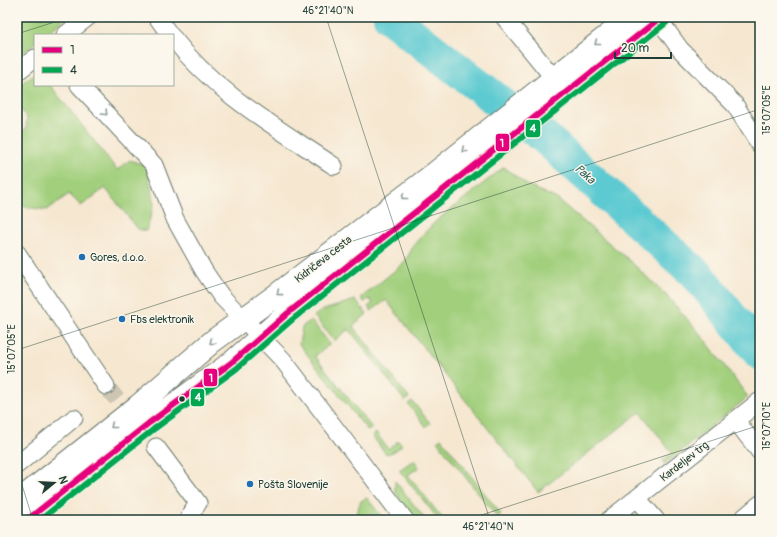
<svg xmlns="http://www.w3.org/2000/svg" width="777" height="537" font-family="Pangolin,sans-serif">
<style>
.green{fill:#a1cf7c;stroke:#608658}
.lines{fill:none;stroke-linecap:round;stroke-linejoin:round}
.river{stroke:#5dcad1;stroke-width:34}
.street-tunnel{stroke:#cbc5b1;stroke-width:17;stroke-dasharray:17 8;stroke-linecap:butt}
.street-casing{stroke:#6a786b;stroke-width:19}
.secondary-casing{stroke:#6a786b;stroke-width:24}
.street{stroke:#fff;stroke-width:17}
.secondary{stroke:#fff;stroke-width:22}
.bus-1-casing{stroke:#fbf7ec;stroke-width:9}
.bus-2-casing{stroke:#fbf7ec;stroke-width:9}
.bus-1{stroke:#e5007d;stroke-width:6}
.bus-2{stroke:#00a651;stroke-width:6}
.oneway{stroke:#8f9e9a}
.ticks{fill:none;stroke:#1f3d34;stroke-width:1;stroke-opacity:0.45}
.poi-dot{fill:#1f6fb2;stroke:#fbf7ec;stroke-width:1.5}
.bus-dot{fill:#1f3d34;stroke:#fbf7ec;stroke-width:1.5}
.labels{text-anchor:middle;stroke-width:3;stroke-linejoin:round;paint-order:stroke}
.poi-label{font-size:11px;fill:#1f3d34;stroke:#fbf7ec;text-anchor:start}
.street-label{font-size:11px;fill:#1f3d34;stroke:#fbf7ec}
.water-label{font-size:12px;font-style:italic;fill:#2e605b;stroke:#fbf7ec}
.line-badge{stroke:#fbf7ec;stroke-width:1.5}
.badge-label{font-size:11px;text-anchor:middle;font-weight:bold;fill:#fff}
.neatline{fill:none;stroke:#1f3d34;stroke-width:1.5}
.ticks-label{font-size:10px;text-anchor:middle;fill:#1f3d34}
</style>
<rect width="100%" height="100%" fill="#fbf7ec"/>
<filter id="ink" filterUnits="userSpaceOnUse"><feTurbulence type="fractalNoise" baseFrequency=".025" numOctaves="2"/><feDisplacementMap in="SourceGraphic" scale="8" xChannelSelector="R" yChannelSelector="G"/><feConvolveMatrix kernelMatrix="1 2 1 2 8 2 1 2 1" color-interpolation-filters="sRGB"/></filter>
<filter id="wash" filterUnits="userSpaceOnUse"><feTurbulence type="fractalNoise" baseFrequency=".012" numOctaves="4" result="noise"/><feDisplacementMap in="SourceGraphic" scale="16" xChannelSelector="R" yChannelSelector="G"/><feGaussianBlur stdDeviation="0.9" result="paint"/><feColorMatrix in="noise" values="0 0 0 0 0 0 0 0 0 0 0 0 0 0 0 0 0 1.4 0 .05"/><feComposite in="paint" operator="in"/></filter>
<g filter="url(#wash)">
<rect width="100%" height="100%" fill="#f6e7d0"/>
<!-- green -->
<path class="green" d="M17,17H67L45,35H35V43L17,58Z
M35,73V85H50L117,170L130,160L147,166L154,205L146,231L138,229L105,188L81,206L69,194L47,210L25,207L17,197V135L26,129L27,118L17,104V87Z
M504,167L527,185L557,199L629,260L667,296L703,337L748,397L666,463L664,464L663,460L672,453L640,412L538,492L386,300L371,311L368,307L373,303L369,299L364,302L361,298L404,263L416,242L435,222Z
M355,300L367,314L353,326L409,398L405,401L349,329L334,341L314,316L321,311Z
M311,320L330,344L315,356L372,428L368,431L299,344L302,327Z
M412,401L430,423L426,427L408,404Z
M376,433L388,449L398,441L401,443V446L393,452L386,454L372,436Z
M441,438L501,514L497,517L437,441Z
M414,460L419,467L408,475L444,520H439L399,470Z
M395,481L426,520H416L395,492Z
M367,498L384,520H376L371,513L360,520C356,514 358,508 361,501Z"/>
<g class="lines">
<!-- river -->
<path class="river" d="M390,17L543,136L698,276L760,353"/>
</g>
</g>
<g filter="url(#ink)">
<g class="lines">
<!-- street-tunnel -->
<path class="street-tunnel" d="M106,386L156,447"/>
<defs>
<path id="street" d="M157,17L170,35
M504,17L561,87
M657,17L680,49L735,105L760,145
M65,35L88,17
M173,38C215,93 278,128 334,166
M17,72L35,58
M79,85L154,165L175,219L204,271L221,296L283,360L405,520
M17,253L106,386
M736,421L760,452
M156,447L198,503L190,516L193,520
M17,465L74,418
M637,498L656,520
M609,520L760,401
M741,520L760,504"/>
<path id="secondary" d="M17,502L138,406L213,341L275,296L435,173L631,17
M27,520L149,423L231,363L288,313L661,17"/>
</defs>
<!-- street casing -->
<use href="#street" class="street-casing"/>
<!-- secondary casing -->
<use href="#secondary" class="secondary-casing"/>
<!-- street -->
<use href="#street" class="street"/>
<!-- secondary -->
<use href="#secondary" class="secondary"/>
<defs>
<path id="bus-1" d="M27,520L149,423L231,363L288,313L661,17"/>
<path id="bus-2" d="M40,520L154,429L236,369L293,319L666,23"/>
</defs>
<!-- bus-1 casing -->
<use href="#bus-1" class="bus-1-casing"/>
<!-- bus-2 casing -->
<use href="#bus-2" class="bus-2-casing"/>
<!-- bus-1 -->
<use href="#bus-1" class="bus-1"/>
<!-- bus-2 -->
<use href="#bus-2" class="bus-2"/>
</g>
<!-- one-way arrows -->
<defs><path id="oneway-chevron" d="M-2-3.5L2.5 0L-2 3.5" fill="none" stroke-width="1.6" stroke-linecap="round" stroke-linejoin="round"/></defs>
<g class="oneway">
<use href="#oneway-chevron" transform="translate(597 43) rotate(142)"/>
<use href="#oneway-chevron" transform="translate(105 113) rotate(46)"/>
<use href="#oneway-chevron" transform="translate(464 150) rotate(141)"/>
<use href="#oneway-chevron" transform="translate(404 197) rotate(142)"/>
<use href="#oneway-chevron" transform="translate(279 293) rotate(143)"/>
<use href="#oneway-chevron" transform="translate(212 342) rotate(141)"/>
<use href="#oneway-chevron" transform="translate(113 426) rotate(141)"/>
</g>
</g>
<!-- ticks -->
<path class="ticks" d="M326,17L490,520M17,34L70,17M17,350L760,109M17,469L33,520M466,520L760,425"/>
<!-- markers -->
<g class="poi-dot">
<circle cx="82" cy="257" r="4"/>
<circle cx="122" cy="319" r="4"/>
<circle cx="250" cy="484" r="4"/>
</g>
<circle class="bus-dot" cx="182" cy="399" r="3.5"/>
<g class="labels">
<!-- poi labels -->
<g class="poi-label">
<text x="90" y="261">Gores, d.o.o.</text>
<text x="130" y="323">Fbs elektronik</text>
<text x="258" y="488">Pošta Slovenije</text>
</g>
<!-- street labels -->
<g class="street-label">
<text transform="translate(323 259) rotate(-38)" y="4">Kidričeva cesta</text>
<text transform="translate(684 461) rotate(-38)" y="4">Kardeljev trg</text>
</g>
<!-- water labels -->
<g class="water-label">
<text transform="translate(585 174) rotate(42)" y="4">Paka</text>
</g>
</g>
<g class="line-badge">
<rect x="525" y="119" width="16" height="19" rx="4" fill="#00a651"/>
<rect x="495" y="133" width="15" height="19" rx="4" fill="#e5007d"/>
<rect x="203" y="368" width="15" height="19" rx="4" fill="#e5007d"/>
<rect x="190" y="388" width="15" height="19" rx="4" fill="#00a651"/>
</g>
<g class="badge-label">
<text x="533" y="132">4</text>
<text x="502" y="147">1</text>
<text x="211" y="382">1</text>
<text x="198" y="401">4</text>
</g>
<!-- margin -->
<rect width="777" height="537" fill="none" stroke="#fbf7ec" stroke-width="44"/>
<!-- legend -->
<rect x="34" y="34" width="140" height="52" fill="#fbf7ec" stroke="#a3ada2"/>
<rect x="42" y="47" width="20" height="6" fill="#e5007d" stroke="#a3ada2"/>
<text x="70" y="54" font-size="12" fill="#1f3d34">1</text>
<rect x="42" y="67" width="20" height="6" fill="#00a651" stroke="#a3ada2"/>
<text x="70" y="74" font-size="12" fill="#1f3d34">4</text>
<!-- north arrow -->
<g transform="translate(54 483) rotate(72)" stroke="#fbf7ec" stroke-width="3" paint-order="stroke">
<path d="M0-3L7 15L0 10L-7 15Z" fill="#1f3d34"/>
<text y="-6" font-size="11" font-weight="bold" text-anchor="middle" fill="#1f3d34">N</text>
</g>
<!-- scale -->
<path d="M615 52v6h56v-6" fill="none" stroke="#1f3d34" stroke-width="2"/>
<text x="621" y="52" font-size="12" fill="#1f3d34" stroke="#fbf7ec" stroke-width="3" paint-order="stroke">20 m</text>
<rect x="22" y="22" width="733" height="493" class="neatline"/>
<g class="ticks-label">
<text x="328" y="14">46°21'40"N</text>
<text transform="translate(766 110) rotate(-90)" y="4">15°07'05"E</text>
<text transform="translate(11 349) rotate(-90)" y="4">15°07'05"E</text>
<text transform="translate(766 426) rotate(-90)" y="4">15°07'10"E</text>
<text x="488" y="530">46°21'40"N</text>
</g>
</svg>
